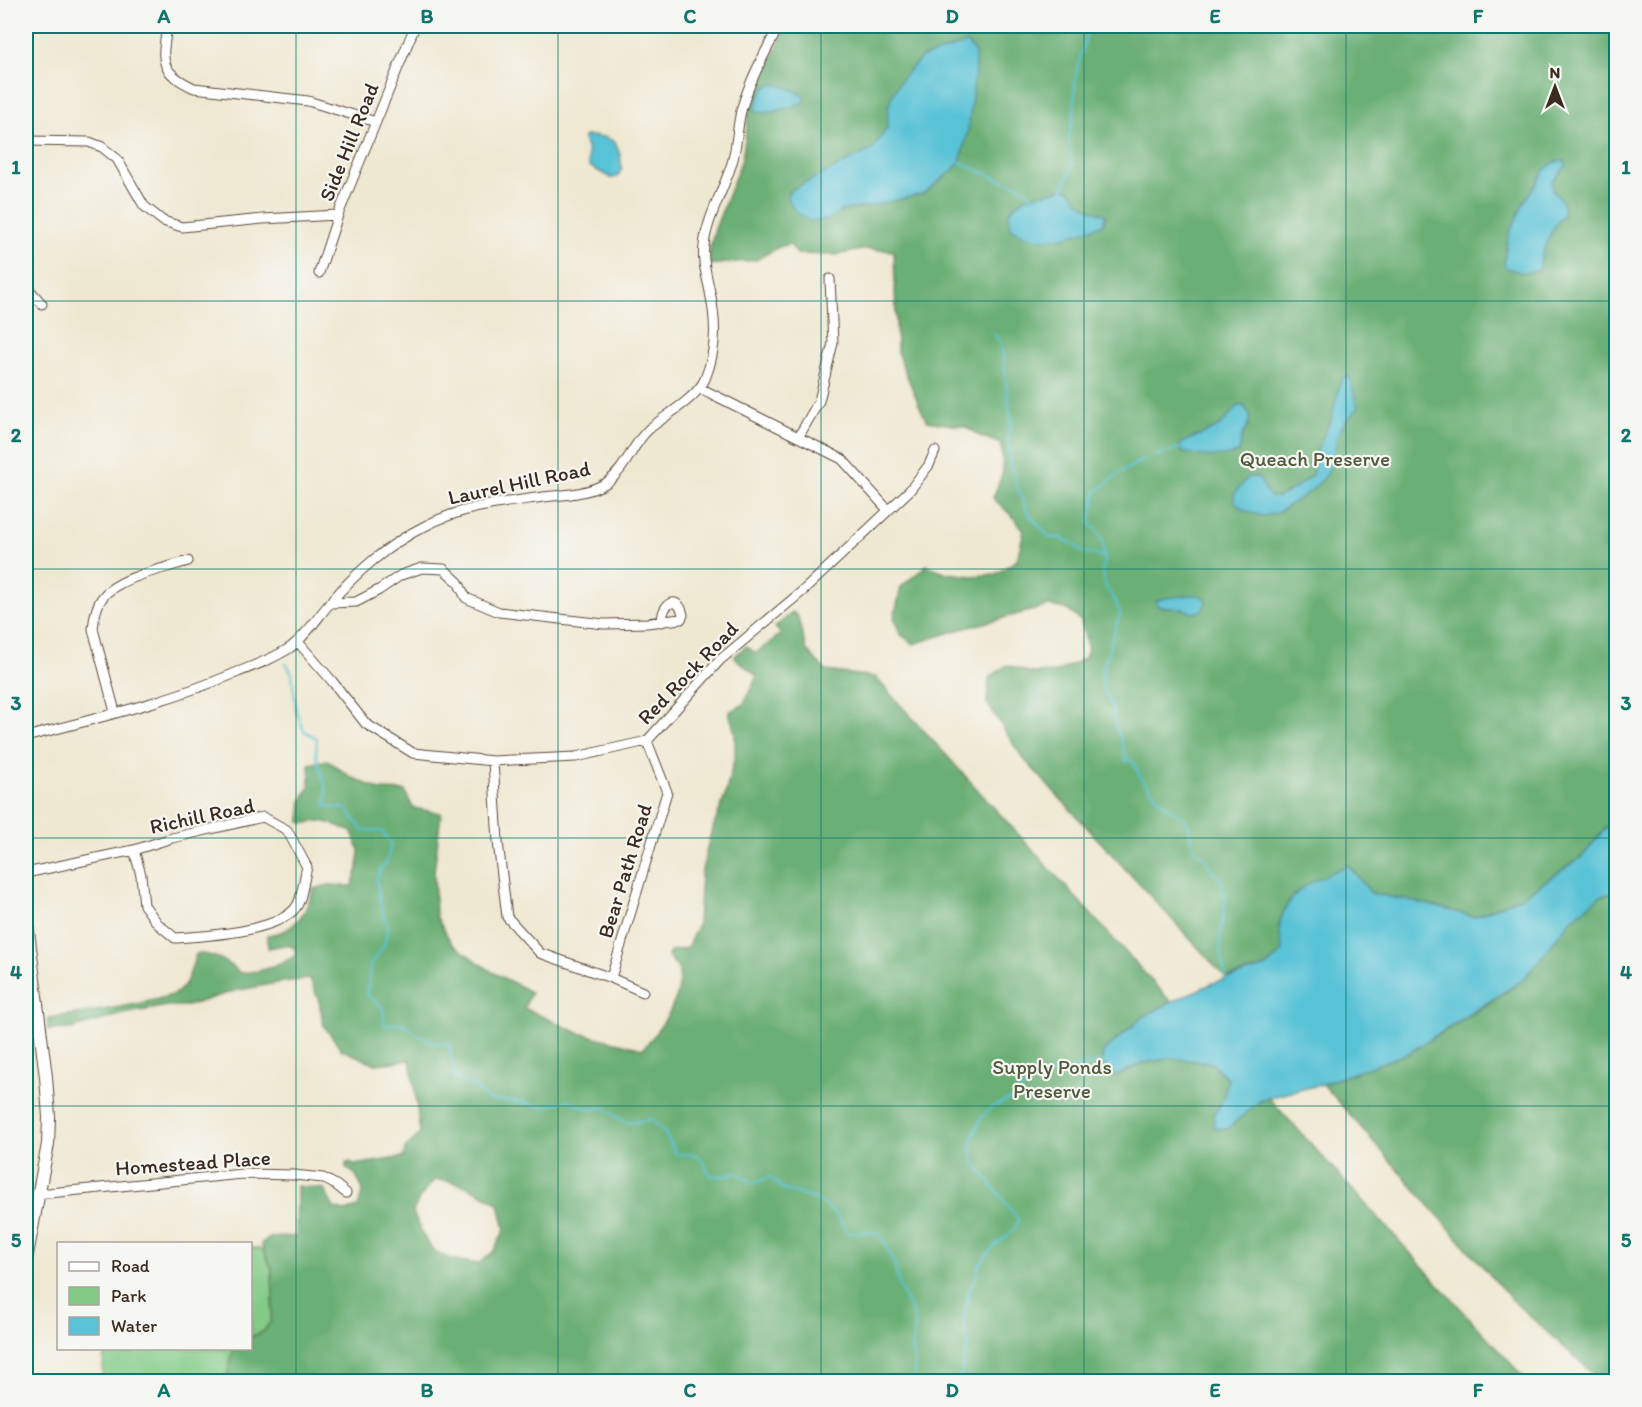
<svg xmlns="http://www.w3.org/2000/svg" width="1642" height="1407" font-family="Itim,sans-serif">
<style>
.green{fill:#83cb87;stroke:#5f7a52;stroke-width:1.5}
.forest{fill:#6aaf74;stroke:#526c49;stroke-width:1.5;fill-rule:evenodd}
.water{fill:#59c2d6;stroke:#4a767a;stroke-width:1.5}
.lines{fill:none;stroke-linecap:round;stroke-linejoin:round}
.stream{stroke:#59c2d6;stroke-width:2}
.street-casing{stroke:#564639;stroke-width:11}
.secondary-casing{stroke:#564639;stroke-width:14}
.street{stroke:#fff;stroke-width:9}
.secondary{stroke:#fff;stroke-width:12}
.grid{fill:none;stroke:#0f766e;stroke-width:1.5;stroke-opacity:0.55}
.labels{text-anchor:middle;stroke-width:4.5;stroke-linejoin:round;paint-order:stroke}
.street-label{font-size:21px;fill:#3b2a1e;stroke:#f6f6f2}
.park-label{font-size:21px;fill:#515a3e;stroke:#f6f6f2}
.neatline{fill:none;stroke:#0f766e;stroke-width:2}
.grid-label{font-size:20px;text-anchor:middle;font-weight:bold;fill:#0f766e}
</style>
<rect width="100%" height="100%" fill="#f6f6f2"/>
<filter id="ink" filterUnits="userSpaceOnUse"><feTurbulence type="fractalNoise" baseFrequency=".0167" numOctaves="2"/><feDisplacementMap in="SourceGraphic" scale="12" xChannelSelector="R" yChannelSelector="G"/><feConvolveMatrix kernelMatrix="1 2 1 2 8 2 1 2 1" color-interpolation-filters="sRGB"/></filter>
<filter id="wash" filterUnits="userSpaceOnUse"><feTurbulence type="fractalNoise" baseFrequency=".008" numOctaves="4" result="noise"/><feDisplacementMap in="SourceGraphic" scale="24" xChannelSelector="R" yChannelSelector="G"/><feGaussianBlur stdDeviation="1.35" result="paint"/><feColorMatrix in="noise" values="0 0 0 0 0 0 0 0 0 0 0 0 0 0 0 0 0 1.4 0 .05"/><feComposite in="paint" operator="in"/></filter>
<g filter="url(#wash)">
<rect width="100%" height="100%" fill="#efe8d1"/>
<!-- green -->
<path class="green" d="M250,1247L263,1250L272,1269L273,1297L271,1321L264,1331L251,1337Z
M133,1348L237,1349L232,1354L226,1381L102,1382L104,1354L132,1353Z"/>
<!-- forest -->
<path class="forest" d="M787,26H1616V815L1582,857L1523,896L1474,917L1430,905L1371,893L1348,865L1279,925L1283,951L1266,967L1226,978L1022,757L987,703L989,678L1007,665L1032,673L1056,672L1084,659L1088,650L1081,621L1066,609L1049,606L958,630L914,644L900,634L894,618L901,587L927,565L947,573L972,576L996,574L1017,560L1024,530L1013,517L993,498L1003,472L1001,444L980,436L966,427L927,421L920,407L897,352L894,251L868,249L835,255L797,254L790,244L779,247L756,260L710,265V248L715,229L742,159L750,105Z
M793,612L798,617L806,649L826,671L875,677L1171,1002L1143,1017L1111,1044L1116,1076L1142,1063L1172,1058L1212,1063L1228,1079L1224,1097L1214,1115V1128L1227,1129L1260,1101L1268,1097L1527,1381H226L232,1354L237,1349L250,1348L251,1337L264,1331L271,1321L273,1297L272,1269L261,1244C271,1234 283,1236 296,1237L297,1186L324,1189L334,1208L345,1211L358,1207L363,1190L355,1174L346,1168V1163L351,1162L354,1165L404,1157L405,1148L420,1134L415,1091L410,1060L376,1064L342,1050L324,1026L319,1001L310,979L282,982L234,991L187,1006H168L123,1014L71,1029L48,1030V1018C69,1015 167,1002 179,991C189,982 192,966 196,954C214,953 227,961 240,973C261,972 278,967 296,955L294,947L284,945L268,948L267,935C273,934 281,933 286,930C302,921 309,905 313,889L329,885L352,886L358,868L359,850L352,832C341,827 331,822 319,821C312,821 307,825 300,822L302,800L309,788L310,777L309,764L327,760L351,777L380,790L405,791L413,808L441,813L434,872L436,916L452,944L494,973L531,992L524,1008L579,1033L643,1049C659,1030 684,998 679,972C678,966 671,961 668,956L671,951L687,948L698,924L701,874L710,836L725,796L735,756V733L729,712L743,705L757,676L734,657L746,646L756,653L781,634L775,627ZM434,1180C459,1180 478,1191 499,1204L505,1229L494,1251L478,1264C433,1257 430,1254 413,1212L419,1199Z
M1616,892V1381H1600L1589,1370L1513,1301L1323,1084L1409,1053L1486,1005L1523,980L1571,920L1600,896Z"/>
<!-- water -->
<path class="water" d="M967,43L975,53V73L968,131L960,162L953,170L923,194L871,206L841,211L827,220L810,221L795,211L787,198L789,191L873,149L887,128L888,108L892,96L902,78L921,58Z
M772,84C784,85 796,90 805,98V102L773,112L763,113L755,111C757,100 761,87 772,84Z
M586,136L605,137L615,142L620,155L622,168L617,177L611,178L589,166L587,147L584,143V137Z
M1565,160L1566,166L1552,182L1553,191L1562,200L1564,213C1551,230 1542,249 1539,270L1524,273L1506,268L1504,262L1508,236L1525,200L1537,183L1544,170L1555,162Z
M1063,188C1077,190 1073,198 1082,204C1088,209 1098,212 1106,215L1103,224C1084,232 1049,244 1029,237C1023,235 1017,231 1011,228L1009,213C1026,189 1039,198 1063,188Z
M1346,376H1349L1358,408L1345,422L1337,437L1333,462L1325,477L1311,491L1277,513L1262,516L1244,510L1235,502L1234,494L1248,477H1257C1264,483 1264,491 1271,497H1279L1295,488L1312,475L1317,450L1331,420L1341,380Z
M1238,406H1244L1250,415L1248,426L1242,436L1239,452C1222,460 1199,456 1182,452L1180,448L1181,443L1212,430L1221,425Z
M1191,595H1200L1206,600L1205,606L1201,611L1193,613L1183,609L1161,607L1157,605L1156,601L1164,598Z
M1616,815V892L1600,896L1571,920L1523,980L1409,1053L1323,1084L1267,1098L1260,1101L1227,1129L1214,1128V1115L1224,1097L1228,1079L1212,1063L1172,1058L1142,1063L1116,1076L1102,1063L1103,1052L1143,1017L1171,1002L1213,983L1266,967L1283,951C1282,943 1278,931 1280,923C1288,888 1319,878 1348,865L1371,893L1430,905L1474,917L1523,896L1582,857Z"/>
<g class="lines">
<!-- stream -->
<path class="stream" d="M960,162C972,167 984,173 996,178C1008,183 1022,184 1031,195
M1063,188L1072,166L1069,137L1074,112L1075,83L1079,61L1089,26
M994,334L1001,342L1011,423L1008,438L1010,464L1018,490L1028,513L1050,538H1061L1073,544L1083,552L1104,557L1105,561L1102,572L1106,587L1117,604L1120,614L1102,672L1103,689L1112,706L1114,720L1125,754L1126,761L1130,759L1134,764L1142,780L1168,808L1184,818L1189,826L1193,848L1205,858L1212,871L1223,883L1222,892L1226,896C1225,911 1221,926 1220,941C1220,954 1223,967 1227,980
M1155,456L1180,448
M1104,556C1104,541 1101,533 1090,524L1096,492L1121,472L1145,459
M286,663L292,673L296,711L304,731L317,738L316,754L327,792L326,806L347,809L362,830L382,831L391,844L386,864L381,868L376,881L382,910L388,928L384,945L370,965L369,983L366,994L383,1008L384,1025L403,1023L412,1031L434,1044L450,1043C449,1057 455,1063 455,1078L474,1086L489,1100L521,1102L544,1107L568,1100L590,1110L604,1107C624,1123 625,1126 651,1119L665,1133L676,1154C682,1155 685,1154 691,1154C702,1154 706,1168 711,1176H726L735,1172L754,1183L770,1177L785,1190L818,1200L838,1216L848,1233L866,1232L880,1234L895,1266L899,1286L913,1315L915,1327L912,1343L916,1382
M955,1382L961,1375L968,1345L965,1331L964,1316L969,1291L975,1280L979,1265L994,1246L1010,1234L1017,1225L1018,1219L974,1162L971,1149L973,1137L980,1121L983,1116L992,1107L1017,1096L1026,1083L1043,1076L1096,1063"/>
</g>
</g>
<g filter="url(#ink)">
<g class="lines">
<defs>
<path id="street" d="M167,26C162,61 158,71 194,88L308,101L376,122
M26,141L89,142L102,147L117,159L144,206L163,221L182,227L263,219L338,215
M319,273L338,215L415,26
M26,286L42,304
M700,388L842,459L888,510
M799,436L819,401L833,343L830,279
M330,603L356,602L379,590L401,575L422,568L444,569L458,582L466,598L499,612L604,624L647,623L681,619L683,615C679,595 662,601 662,622
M298,642L332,681L366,724L413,753L493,761L576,757L647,741L720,660L805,589L910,490L929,465L935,451
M115,712L93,629C94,619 96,606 102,598C117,577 164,569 188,561
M26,737C97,718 170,701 238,672C256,665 275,658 291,647C307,635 317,618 330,603C355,573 389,544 425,526C463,506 501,503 543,497C563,495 588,494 606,483C626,470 632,444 649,429C667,414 696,399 705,379C718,347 716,319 709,287C706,274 702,259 704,246C706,220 724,189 732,163C737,146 737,128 741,111C749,81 765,53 779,26
M493,761L498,842L507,917L540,953L611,978L643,992
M263,817L287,830L307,867C304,878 303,893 298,904C284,932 204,936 175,938L158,924L144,905L141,875L134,850L172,838Z
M26,873L134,850
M611,978L667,792L647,741
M39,1194L242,1174L294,1175L323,1178L336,1185L346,1193"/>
<path id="secondary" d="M26,915L46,1077L49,1117L48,1144L26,1260"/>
</defs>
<!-- street casing -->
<use href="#street" class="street-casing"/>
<!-- secondary casing -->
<use href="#secondary" class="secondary-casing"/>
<!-- street -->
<use href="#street" class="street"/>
<!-- secondary -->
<use href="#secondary" class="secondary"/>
</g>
</g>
<!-- grid -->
<path class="grid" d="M296,26V1382M558,26V1382M821,26V1382M1084,26V1382M1346,26V1382M26,301H1616M26,569H1616M26,838H1616M26,1106H1616"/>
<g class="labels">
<!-- street labels -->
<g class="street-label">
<text transform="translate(349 142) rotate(-68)" y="7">Side Hill Road</text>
<text transform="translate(519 483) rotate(-12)" y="7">Laurel Hill Road</text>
<text transform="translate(688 673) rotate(-46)" y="7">Red Rock Road</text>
<text transform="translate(202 816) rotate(-12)" y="7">Richill Road</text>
<text transform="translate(625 871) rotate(-73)" y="7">Bear Path Road</text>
<text transform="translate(193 1163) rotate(-4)" y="7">Homestead Place</text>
</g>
<!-- park labels -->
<g class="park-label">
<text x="1315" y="466">Queach Preserve</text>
<text x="1052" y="1074">Supply Ponds<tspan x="1052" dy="24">Preserve</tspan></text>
</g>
</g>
<!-- margin -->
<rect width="1642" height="1407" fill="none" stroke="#f6f6f2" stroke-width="66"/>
<!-- legend -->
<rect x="57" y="1242" width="195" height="108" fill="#f6f6f2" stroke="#aba49d" stroke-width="1.5"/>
<rect x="69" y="1262" width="30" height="9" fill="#ffffff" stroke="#aba49d" stroke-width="1.5"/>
<text x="111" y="1272" font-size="18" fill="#3b2a1e">Road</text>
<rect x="69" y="1287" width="30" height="18" fill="#83cb87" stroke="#aba49d" stroke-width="1.5"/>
<text x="111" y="1302" font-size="18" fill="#3b2a1e">Park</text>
<rect x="69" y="1317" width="30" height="18" fill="#59c2d6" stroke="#aba49d" stroke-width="1.5"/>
<text x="111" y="1332" font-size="18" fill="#3b2a1e">Water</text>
<!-- north arrow -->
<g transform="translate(1555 87)" stroke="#f6f6f2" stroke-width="4.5" paint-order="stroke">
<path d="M0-4.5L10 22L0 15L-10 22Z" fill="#3b2a1e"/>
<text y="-9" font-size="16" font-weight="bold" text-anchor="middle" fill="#3b2a1e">N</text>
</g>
<rect x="33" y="33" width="1576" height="1341" class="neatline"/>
<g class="grid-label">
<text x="164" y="23">A</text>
<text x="427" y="23">B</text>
<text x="690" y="23">C</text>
<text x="952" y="23">D</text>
<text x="1215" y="23">E</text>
<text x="1478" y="23">F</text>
<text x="16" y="174">1</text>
<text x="1626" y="174">1</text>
<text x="16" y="442">2</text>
<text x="1626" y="442">2</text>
<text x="16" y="710">3</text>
<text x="1626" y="710">3</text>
<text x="16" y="979">4</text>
<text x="1626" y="979">4</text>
<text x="16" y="1247">5</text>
<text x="1626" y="1247">5</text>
<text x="164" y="1397">A</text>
<text x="427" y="1397">B</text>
<text x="690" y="1397">C</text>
<text x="952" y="1397">D</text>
<text x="1215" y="1397">E</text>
<text x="1478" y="1397">F</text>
</g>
</svg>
